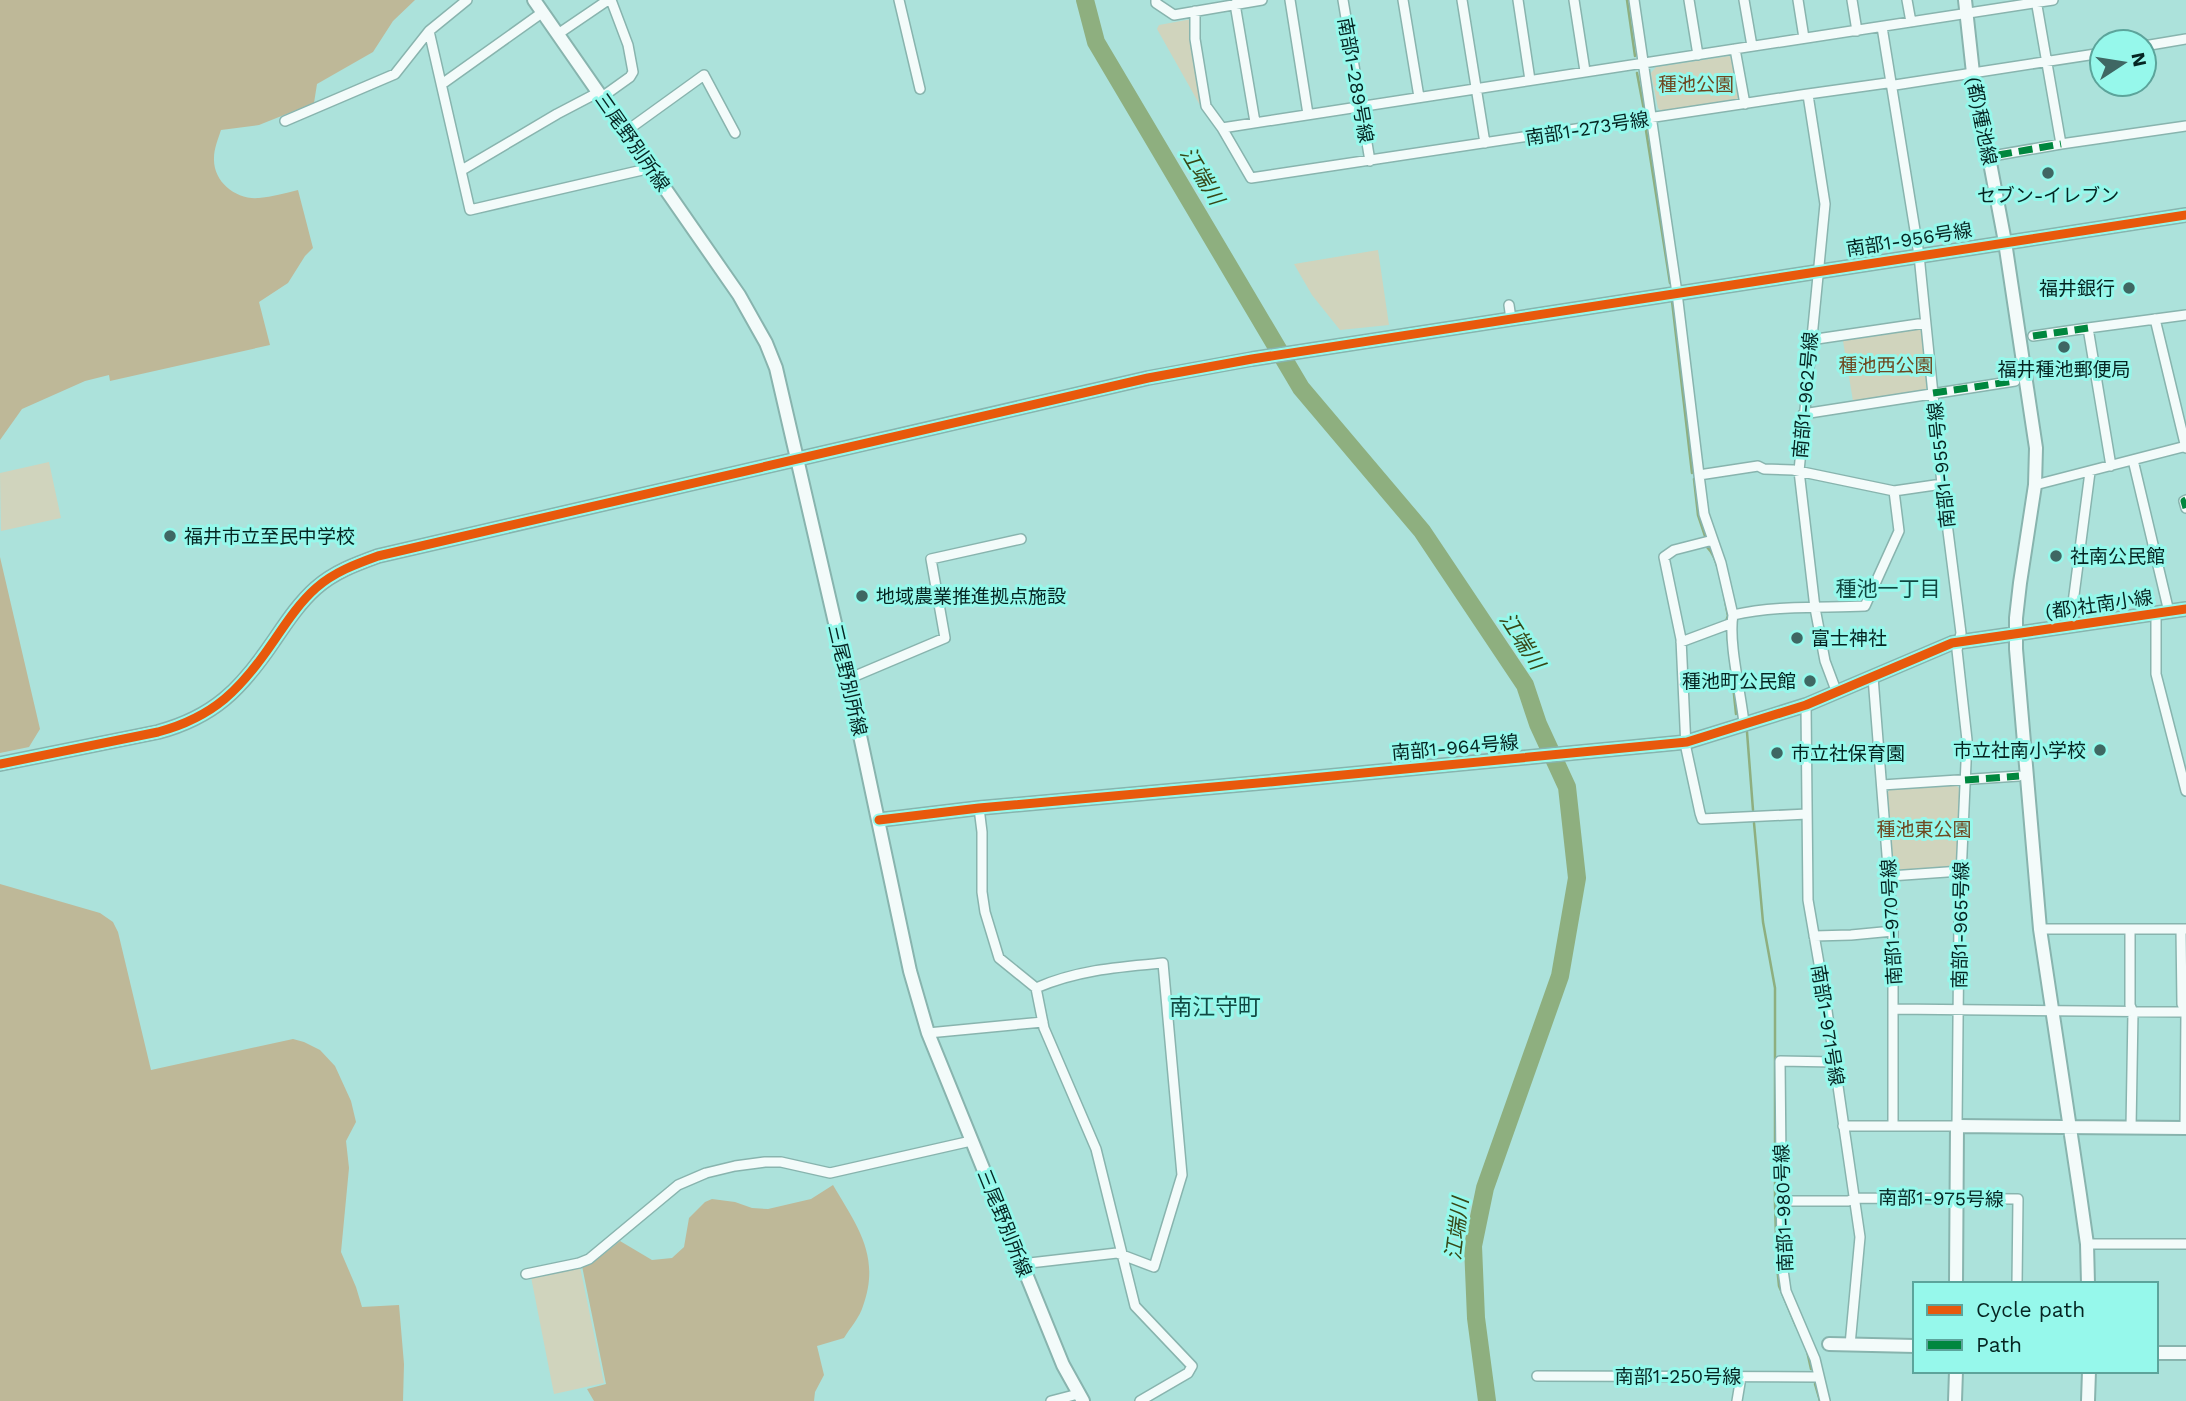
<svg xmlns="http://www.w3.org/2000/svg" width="2186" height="1401" font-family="'Work Sans','Noto Sans JP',sans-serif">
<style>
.green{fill:#d0d4bd}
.forest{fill:#beb898}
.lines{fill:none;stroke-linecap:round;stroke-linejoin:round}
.stream{stroke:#8eaf7f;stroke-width:2.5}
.river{stroke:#8eaf7f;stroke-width:18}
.street-casing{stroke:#88b4ae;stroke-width:12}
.secondary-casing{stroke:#88b4ae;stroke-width:16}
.street{stroke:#f3fbfa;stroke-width:9}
.secondary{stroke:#f3fbfa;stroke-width:12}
.quiet{stroke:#00873e;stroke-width:7;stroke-dasharray:14 7;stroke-linecap:butt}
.cycleway-casing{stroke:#96f8eb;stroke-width:13}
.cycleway{stroke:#e8590c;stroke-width:9}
.poi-dot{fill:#3f6763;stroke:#96f8eb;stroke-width:2.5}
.labels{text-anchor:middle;stroke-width:6;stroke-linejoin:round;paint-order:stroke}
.street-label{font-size:19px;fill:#052522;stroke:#96f8eb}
.park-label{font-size:19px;fill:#6e4820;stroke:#96f8eb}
.poi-label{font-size:19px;fill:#052522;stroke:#96f8eb;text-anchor:start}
.water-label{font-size:21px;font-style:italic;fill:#374716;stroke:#96f8eb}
.neighbourhood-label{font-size:21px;fill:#114943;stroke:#96f8eb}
.quarter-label{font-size:23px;fill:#114943;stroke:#96f8eb}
</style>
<rect width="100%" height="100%" fill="#ace2db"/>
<!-- green -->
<path class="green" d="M1192,19L1191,38L1201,107L1157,29L1159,25Z
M1729,56L1734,60L1740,95L1736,100L1662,112L1658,108L1651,73L1656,67Z
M1378,250L1389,325L1340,330L1312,295L1294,264Z
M1919,329L1922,332L1928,386L1925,390L1853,401L1843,341Z
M49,462L61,518L1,531L0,473Z
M1956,785L1960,789L1957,864L1952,867L1897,871L1893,867L1887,794L1890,789Z
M580,1267L604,1383L554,1394L531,1277Z"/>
<!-- forest -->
<path class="forest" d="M0,0H415L393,21L373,52L317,84L314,103L259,125L221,130C218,139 214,149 214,158C213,182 236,200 259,198C272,197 285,193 298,190L313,248L305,256L288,283L259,302L270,345L110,381L109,375L85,381L22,409L0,440Z
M0,557L40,729L29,747L0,753Z
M0,884L100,913L113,922L118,932L151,1070L293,1039L304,1042L320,1050L335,1066L351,1101L356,1122L346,1141L349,1168L341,1252L356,1287L362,1307L399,1305L404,1364L403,1401H0Z
M833,1185C857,1226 881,1256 863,1306C860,1317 850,1328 844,1338L817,1346L824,1375L815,1392L814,1401H594L587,1389L606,1384L582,1266L595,1261L620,1241L652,1260L672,1258L684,1247L689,1218L705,1202L712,1199L735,1202L752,1208L768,1209L811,1199Z"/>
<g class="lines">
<!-- stream -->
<path class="stream" d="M1627,0L1635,56
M1637,73L1644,110
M1645,124L1670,283
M1672,301L1692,473
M1694,479L1698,515L1705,536
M1707,547C1720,559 1724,598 1728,616L1726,621
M1727,631L1728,641
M1731,665L1736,714
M1747,732L1753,810
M1754,823L1763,922L1775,988V1204L1777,1266L1779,1286L1796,1326
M1807,1351L1811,1369
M1815,1384L1820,1401"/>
<!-- river -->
<path class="river" d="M1085,0L1096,42L1301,388L1422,531L1525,685L1538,724L1567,787L1577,878L1560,976L1485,1188L1473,1246L1476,1318L1487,1401"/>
<defs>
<path id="street" d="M467,0L429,31L470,210L651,168
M899,0L920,89
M1156,0V3L1174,15L1262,0
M1290,0L1308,114
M1343,0L1370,161
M1403,0L1419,97
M1462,0L1485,143
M1518,0L1530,80
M1574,0L1585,71
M1634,0L1677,293L1699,475
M1689,0L1698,55
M1744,0L1752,46
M1798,0L1804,38
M1852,0L1857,31
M1907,0L1911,22
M2036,0L2061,144L2186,126
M1235,4L1255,122
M1195,11V39L1206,106L1222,128L1251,178L1801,95L1887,83L1895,85L2102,53
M558,34L608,0
M2144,46L2186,39
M1735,49L1745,104
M442,84L543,12
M1808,95L1825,204L1799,471L1815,608L1825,661L1837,693
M602,97L630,77L633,72L628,45L611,0
M285,121L395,74L429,31
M1222,128L2053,0
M625,132L704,75L735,133
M1998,155L2061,144
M462,170L557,114L599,92
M1509,305L1511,319
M2155,319L2186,448
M2033,336L2088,328
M1810,340L1925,323
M1803,414L2015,381
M2133,460L2169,612
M2111,466L2088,328L2186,315
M2035,485L2186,446
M2186,500L2184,501L2186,508
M1713,540L1674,550L1664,557L1681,639L1686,748L1700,813L1702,819L1807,814
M2156,614V674L2186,791
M1733,615C1776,605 1821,608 1865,606L1899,531L1894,491
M2070,626L2090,472
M1681,642L1732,623
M1873,677L1893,931V1126
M848,679L945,638L931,559L1021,539
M1806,705L1808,900L1826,1004L1860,1237L1850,1345
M1744,723C1741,694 1728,641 1733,615L1721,563L1704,514L1699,475L1758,466L1764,469L1793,470L1894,491L1942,484
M1882,785L2019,776
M979,808L982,832V892L985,912L999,958L1036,988L1044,1028L1096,1149L1135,1306L1192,1366L1188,1373L1140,1401
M1890,876L1961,871
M2040,929H2185
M2130,929V1005L2133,1012L2131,1128
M2181,929L2182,1004L2186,1012L2185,1128
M1814,936L1851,935L1893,931
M1894,1009L2186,1012
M928,1033L1043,1022
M1843,1126H1957L1959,921L1967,740L1957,650L1961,633L1942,484L1919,255L1882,27
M1781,1201H1848L1857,1198L2018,1199L2017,1284
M2087,1244H2186
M1021,1264L1117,1253L1154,1267L1182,1175L1163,963C1119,967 1077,970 1036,988
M526,1274L579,1263L589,1259L678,1185L706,1173L735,1166L765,1162H781L830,1173L971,1141
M1537,1376L1819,1377
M1051,1401L1078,1394
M1737,1401L1741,1377
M1825,1401L1815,1359L1786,1291L1782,1263L1780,1061L1834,1062"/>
<path id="secondary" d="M534,0L739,295L766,343L776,368L848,679L910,971L928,1033L1063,1365L1083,1401
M1965,0L1973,73L2005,242L2036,448L2035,485L2020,583L2016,618V649L2040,929L2080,1195L2087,1244L2088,1284
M0,764L158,732C214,717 241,689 273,642C286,623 299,603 316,588C334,572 356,564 378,556L1148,378L1252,359L2186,215
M879,820L979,808L1269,782L1687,742L1806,705L1952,643L2186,609
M1956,1284L1957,1126L2186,1128
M1829,1344L1915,1346
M2156,1353H2186
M1955,1401L1956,1371
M2088,1401L2089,1371"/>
</defs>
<!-- street casing -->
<use href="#street" class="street-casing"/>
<!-- secondary casing -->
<use href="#secondary" class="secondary-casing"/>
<!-- street -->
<use href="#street" class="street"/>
<!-- secondary -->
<use href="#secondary" class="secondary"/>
<!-- quiet -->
<path class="quiet" d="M1998,155L2061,144
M2033,336L2088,328
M1933,393L2015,381
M2186,500L2184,501L2186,508
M1965,780L2019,776"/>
<defs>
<path id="cycleway" d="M0,764L158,732C214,717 241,689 273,642C286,623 299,603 316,588C334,572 356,564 378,556L1148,378L1252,359L2186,215
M879,820L979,808L1269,782L1687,742L1806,705L1952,643L2186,609"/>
</defs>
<!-- cycleway casing -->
<use href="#cycleway" class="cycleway-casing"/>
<!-- cycleway -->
<use href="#cycleway" class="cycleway"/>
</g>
<!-- markers -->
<g class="poi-dot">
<circle cx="2048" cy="173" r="7"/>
<circle cx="2129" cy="288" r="7"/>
<circle cx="2064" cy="347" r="7"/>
<circle cx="170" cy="536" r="7"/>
<circle cx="2056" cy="556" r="7"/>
<circle cx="862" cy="596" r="7"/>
<circle cx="1797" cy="638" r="7"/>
<circle cx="1810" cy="681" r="7"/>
<circle cx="2100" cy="750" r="7"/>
<circle cx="1777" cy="753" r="7"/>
</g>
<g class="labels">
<!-- street labels -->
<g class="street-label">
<text transform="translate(1356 80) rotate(80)" y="7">南部1-289号線</text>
<text transform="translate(1982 121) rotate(79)" y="7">(都)種池線</text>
<text transform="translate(1587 128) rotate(-9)" y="7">南部1-273号線</text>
<text transform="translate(633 142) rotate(55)" y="7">三尾野別所線</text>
<text transform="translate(1909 239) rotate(-9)" y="7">南部1-956号線</text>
<text transform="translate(1805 395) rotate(-85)" y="7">南部1-962号線</text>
<text transform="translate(1941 465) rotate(-96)" y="7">南部1-955号線</text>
<text transform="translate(2099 604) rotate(-8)" y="7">(都)社南小線</text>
<text transform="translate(848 680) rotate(77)" y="7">三尾野別所線</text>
<text transform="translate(1455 747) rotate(-5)" y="7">南部1-964号線</text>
<text transform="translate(1891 922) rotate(-93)" y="7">南部1-970号線</text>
<text transform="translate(1960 925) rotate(-89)" y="7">南部1-965号線</text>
<text transform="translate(1828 1025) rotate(81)" y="7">南部1-971号線</text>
<text transform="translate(1941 1198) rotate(1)" y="7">南部1-975号線</text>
<text transform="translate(1783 1208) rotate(-92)" y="7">南部1-980号線</text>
<text transform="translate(1005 1223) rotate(68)" y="7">三尾野別所線</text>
<text x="1678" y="1383">南部1-250号線</text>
</g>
<!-- park labels -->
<g class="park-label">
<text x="1696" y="91">種池公園</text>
<text x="1886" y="372">種池西公園</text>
<text x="1924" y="836">種池東公園</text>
</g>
<!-- poi labels -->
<g class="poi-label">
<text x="2048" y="202" text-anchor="middle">セブン-イレブン</text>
<text x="2115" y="295" text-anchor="end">福井銀行</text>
<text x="2064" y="376" text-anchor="middle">福井種池郵便局</text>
<text x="184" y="543">福井市立至民中学校</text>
<text x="2070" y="563">社南公民館</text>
<text x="876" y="603">地域農業推進拠点施設</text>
<text x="1811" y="645">富士神社</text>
<text x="1796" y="688" text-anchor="end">種池町公民館</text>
<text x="2086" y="757" text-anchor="end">市立社南小学校</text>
<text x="1791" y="760">市立社保育園</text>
</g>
<!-- water labels -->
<g class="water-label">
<text transform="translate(1202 176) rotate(59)" y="7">江端川</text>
<text transform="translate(1522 641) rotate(57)" y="7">江端川</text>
<text transform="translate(1457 1229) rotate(-83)" y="7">江端川</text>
</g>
<!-- neighbourhood labels -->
<g class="neighbourhood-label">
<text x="1888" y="596">種池一丁目</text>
</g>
<!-- quarter labels -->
<g class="quarter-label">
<text x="1215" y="1015">南江守町</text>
</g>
</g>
<!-- legend -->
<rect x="1913" y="1282" width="245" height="91" fill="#96f8eb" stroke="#5ca49b" stroke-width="2"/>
<rect x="1927" y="1305" width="35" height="10" fill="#e8590c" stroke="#5ca49b" stroke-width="2"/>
<text x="1976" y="1317" font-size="21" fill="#052522">Cycle path</text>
<rect x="1927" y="1340" width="35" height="10" fill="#00873e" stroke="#5ca49b" stroke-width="2"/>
<text x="1976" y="1352" font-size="21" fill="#052522">Path</text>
<!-- north arrow -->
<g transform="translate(2123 63) rotate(78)"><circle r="33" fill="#96f8eb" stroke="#5ca49b" stroke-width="2"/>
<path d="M0-5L12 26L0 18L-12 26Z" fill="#3f6763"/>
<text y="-10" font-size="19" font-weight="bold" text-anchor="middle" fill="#052522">N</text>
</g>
</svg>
